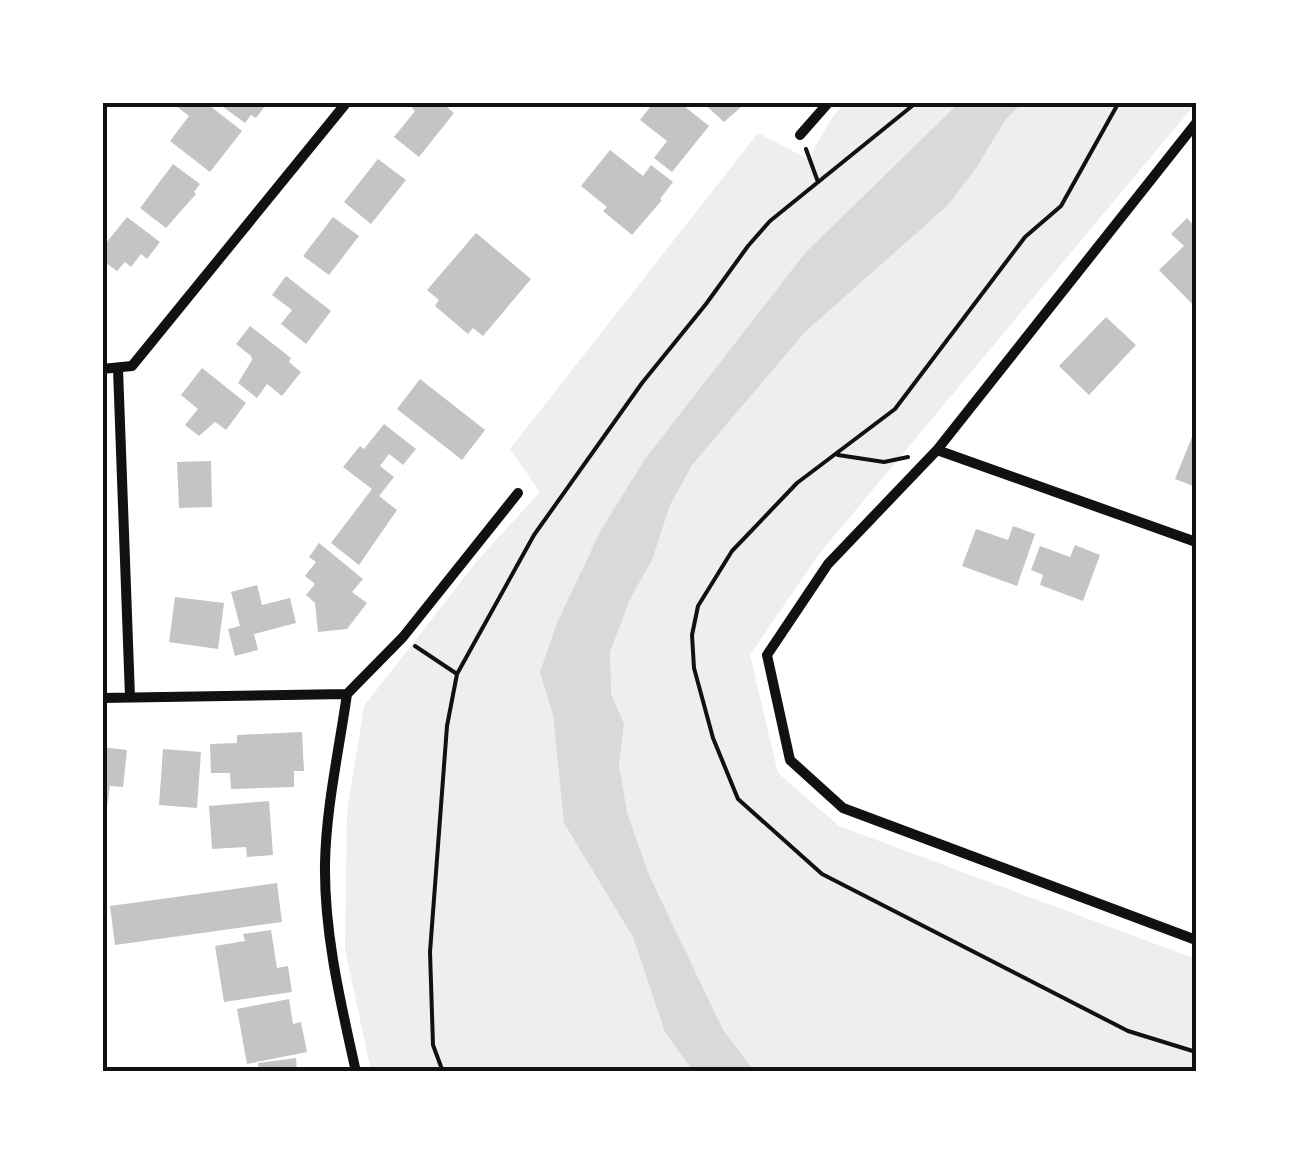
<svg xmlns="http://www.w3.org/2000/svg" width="1299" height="1174" font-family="Rubik,sans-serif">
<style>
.green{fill:#eee}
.water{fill:#d9d9d9}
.building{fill:#c4c4c4}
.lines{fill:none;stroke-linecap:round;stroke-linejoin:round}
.path{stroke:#111;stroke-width:4}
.minor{stroke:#111;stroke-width:10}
.neatline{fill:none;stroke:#111;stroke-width:4}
</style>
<rect width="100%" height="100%" fill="#fff"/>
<!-- green -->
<path class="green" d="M846,103H1196L819,554L750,655L778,773L839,826L1196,959V1071H371L345,949L347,812L364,706L477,561L540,492L510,449L758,133L808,159L833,116Z"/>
<!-- water -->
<path class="water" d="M959,103H1022L1006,119L976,168L947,206L805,332L692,465L670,505L652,560L630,599L610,652L611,693L624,724L619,765L627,813L649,875L723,1030L754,1071H693L665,1032L633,937L564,823L553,715L540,672L557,623L601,530L645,459L806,252Z"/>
<!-- building -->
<path class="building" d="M177,102H205L242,131L210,172L170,141L189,116L175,105Z
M225,102H268L256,118L251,115L245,123L222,106Z
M417,102H441L454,113L419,157L394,137L415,111L412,108Z
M654,102H679L709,126L672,172L654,158L667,141L640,120Z
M702,102H747L724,122Z
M610,150L643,176L651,165L673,182L660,199L662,200L632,235L603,211L607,207L581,186Z
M378,159L406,180L371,224L344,202Z
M173,164L200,184L194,192L196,194L166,228L140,208Z
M127,217L160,242L147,259L141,254L131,267L125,262L117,271L102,260V248Z
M333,217L359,236L329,275L303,256Z
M1187,218L1196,228V308L1159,270L1184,246L1171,234Z
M476,233L531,279L483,336L473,328L468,334L435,306L439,300L427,290Z
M286,276L331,311L306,344L281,324L292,310L272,295Z
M1106,317L1136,345L1089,395L1059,366Z
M250,326L291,358L289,362L301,372L282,396L267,384L257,398L238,383L252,360L251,356L236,344Z
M202,368L246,403L226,430L215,422L199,436L185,425L198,409L181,395Z
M420,379L485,430L462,460L397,409Z
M384,424L416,449L403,465L389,454L380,466L394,477L379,496L397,510L359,565L331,543L372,489L343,467L360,446L364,449Z
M1196,427V487L1175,479Z
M211,461L212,507L179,508L177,462Z
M1013,526L1035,534L1017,586L962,566L976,529L1008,540Z
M319,543L363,579L352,592L367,603L347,629L318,632L315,603L306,595L315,584L305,576L316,562L309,557Z
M1075,545L1100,555L1083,601L1040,585L1043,575L1031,570L1040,546L1070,557Z
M257,585L262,605L290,598L296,623L254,634L258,650L235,656L228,629L240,626L231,592Z
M175,597L224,603L218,649L169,642Z
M302,732L304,771H294V787L231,789L230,773H211L210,744L237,743V735Z
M102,747L127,750L123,787L110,786L106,814H102Z
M163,749L201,752L197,808L159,805Z
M269,801L273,855L247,857L246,847L212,849L209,806Z
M277,883L282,922L115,945L110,906Z
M271,930L277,968L288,966L292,992L224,1002L215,946L245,941L243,934Z
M289,999L293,1024L301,1022L307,1052L247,1064L237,1009Z
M296,1058L297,1072H259L258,1063Z"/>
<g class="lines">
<!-- path -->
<path class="path" d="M1119,102L1061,206L1025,237L895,409L797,483L732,551L698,606L692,635L694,668L713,738L738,799L822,874L1128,1031L1196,1052
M806,149L818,182
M838,455L884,462L908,457
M415,646L457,674
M443,1072L433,1045L430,952L447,726L457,674L534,535L642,383L706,304L748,246L770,221L917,102"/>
<!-- minor -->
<path class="minor" d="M1196,123L937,450L828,564L767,655L790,760L843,808L1196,940
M800,135L829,102
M102,369L132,366L347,102
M118,369L130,697
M937,450L1196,542
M347,694C339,750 326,808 325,864C324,934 341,1004 356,1072
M102,698L347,694L403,637L518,493"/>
</g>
<!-- border -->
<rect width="1299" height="1174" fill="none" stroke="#ffffff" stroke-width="210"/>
<rect x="105" y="105" width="1089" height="964" class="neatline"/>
</svg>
